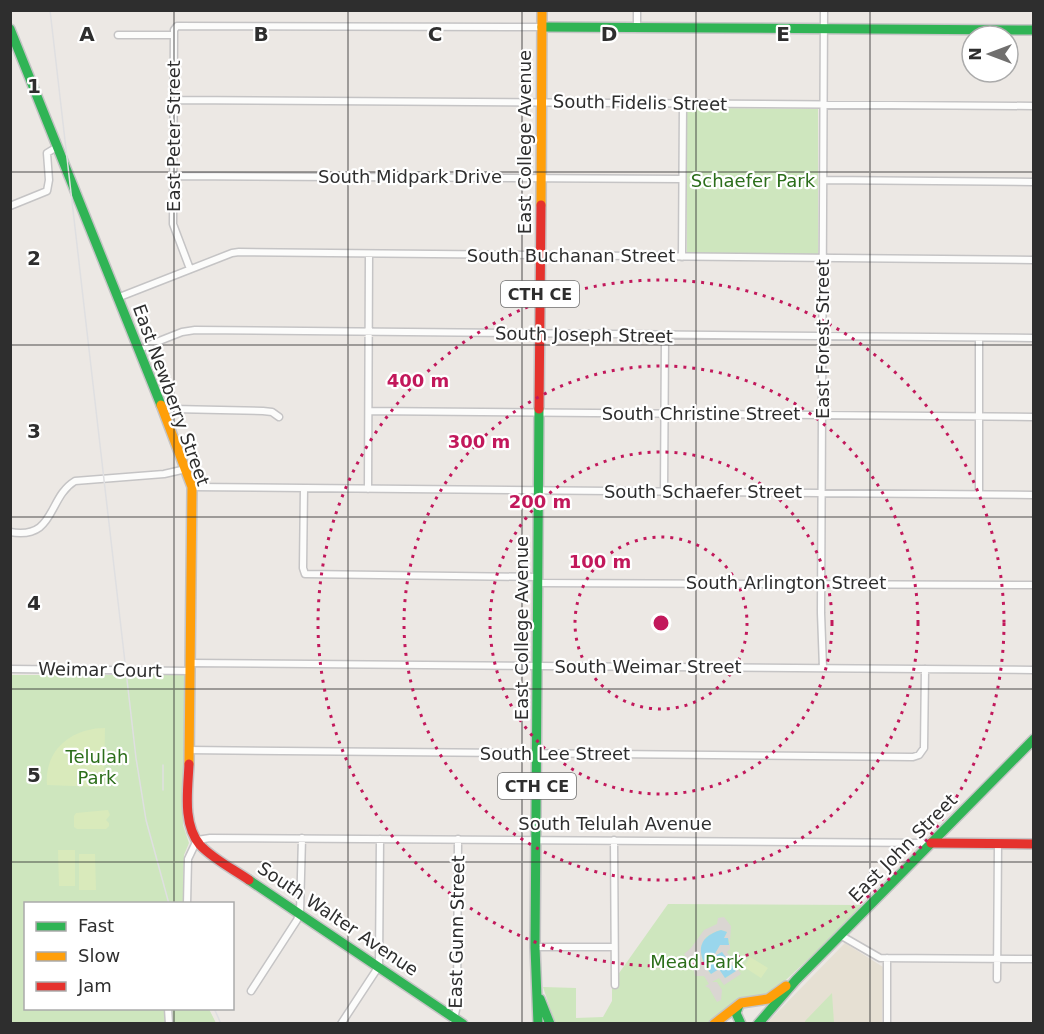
<svg xmlns="http://www.w3.org/2000/svg" width="1044" height="1034" font-family="'DejaVu Sans',sans-serif">
<style>
.education{fill:#e6e0d3}
.green{fill:#cee6be}
.pitch{fill:#d9eabb}
.plaza{fill:#dad6d2}
.water{fill:#99d6ec}
.lines{fill:none;stroke-linecap:round;stroke-linejoin:round}
.street-casing{stroke:#c5c4c5;stroke-width:9}
.fast-casing{stroke:#c5c4c5;stroke-width:12}
.slow-casing{stroke:#c5c4c5;stroke-width:12}
.jam-casing{stroke:#c5c4c5;stroke-width:12}
.street{stroke:#fcfcfb;stroke-width:6}
.fast{stroke:#30b455;stroke-width:9}
.slow{stroke:#ff9f0a;stroke-width:9}
.jam{stroke:#e5322d;stroke-width:9}
.rail{stroke:#dfdfe1;stroke-width:1.5}
.grid{fill:none;stroke:#2e2e2e;stroke-width:1.5;stroke-opacity:0.55}
.ring{fill:none;stroke:#c2185b;stroke-width:3;stroke-dasharray:3 6}
.labels{text-anchor:middle;stroke-width:4.5;stroke-linejoin:round;paint-order:stroke}
.shield{fill:#fff;stroke:#6d6d6d;stroke-width:1.5}
.shield-label{font-size:16px;font-weight:bold;fill:#2e2e2e}
.street-label{font-size:18px;fill:#2e2e2e;stroke:#fff}
.park-label{font-size:18px;fill:#2c6e1b;stroke:#fff}
.grid-label{font-size:20px;text-anchor:middle;font-weight:bold;fill:#2e2e2e;stroke:#fff;stroke-width:4.5;stroke-linejoin:round;paint-order:stroke}
.centre{fill:#c2185b;stroke:#fff;stroke-width:3}
.ring-label{font-size:18px;text-anchor:middle;font-weight:bold;fill:#c2185b;stroke:#fff;stroke-width:4.5;stroke-linejoin:round;paint-order:stroke}
</style>
<rect width="100%" height="100%" fill="#ece8e4"/>
<!-- education -->
<path class="education" d="M845,943L883,967L882,1023L766,1024Z"/>
<!-- green -->
<path class="green" d="M687,108L818,109V254L687,253Z
M10,675H185L183,825L189,843L184,855L183,903L26,904V1008L209,1009L216,1023H11Z
M668,904L862,905L819,949L772,993L757,998L749,997L742,999L721,1018L708,1023H555L543,987L576,988V1018L603,1017L612,1001V983Z
M832,993L834,1023H804L806,1020Z"/>
<!-- pitch -->
<path class="pitch" d="M105,728L104,782L100,787L47,785C44,750 72,728 105,728Z
M108,810L110,815L106,820L109,823V826L106,829H77L74,827V816L76,813Z
M58,850H75V886H59Z
M79,854H95L96,890H79Z
M750,957L768,968L761,978L744,967Z"/>
<!-- plaza -->
<path class="plaza" d="M724,917L731,926L730,942L728,938H723L727,932L720,930L711,934L706,937L701,947L702,961L710,974L719,968L726,978L735,971L722,952L713,957L720,944H730V949L727,952L741,974L724,985L719,978L712,982H717L722,990L721,1000L717,1002L709,988L705,986L709,984L704,976H695L693,966L686,960L687,958L684,954L691,948L704,930L717,924L718,918Z"/>
<!-- water -->
<path class="water" d="M721,930L727,932L724,938H728L729,945H720L713,957L722,952L736,971L725,978L719,969L711,974C698,956 694,938 721,930Z"/>
<g class="lines">
<defs>
<path id="street" d="M637,27V10
M118,35H174
M174,100L1034,106
M174,176L682,179
M824,180L1034,182
M10,206L47,191L49,180L47,153L57,147
M682,257L683,103
M190,269L173,224L174,30L177,26L542,27
M117,298L232,253L239,252L1034,260
M139,349L182,332L195,330L1034,338
M163,411L173,409L263,411L272,412L279,417
M369,411L1034,417
M192,487L1034,495
M304,488L303,568L305,574L538,577
M368,489L369,254
M664,493L665,336
M979,495V338
M10,532C56,540 47,498 75,481L164,474L186,469
M539,583L1034,585
M190,663L1034,670
M823,668L821,613L824,10
M10,669L190,671
M188,750L913,757L919,755L924,748L925,669
M614,840L615,985
M187,904L188,859L197,840L210,838L931,843
M840,935L880,958L1034,959
M535,947H614
M997,979L998,844
M251,991L297,920L300,912L302,838
M168,1008L169,1024
M341,1024L379,966L380,839
M453,1024L457,1005L458,839
M887,1024V958"/>
<path id="fast" d="M542,27L1034,30
M10,29L161,405
M249,880L463,1024
M540,999L550,1024
M739,1005L736,1013L741,1024
M538,1024L535,947L539,409
M758,1024L796,980L1034,739"/>
<path id="slow" d="M541,205L542,10
M161,405L192,487L189,764
M714,1024L741,1003L768,999L786,986"/>
<path id="jam" d="M539,409L541,205
M189,764C188,789 182,824 200,845C213,859 233,869 249,880
M931,843L1034,844"/>
</defs>
<!-- street casing -->
<use href="#street" class="street-casing"/>
<!-- fast casing -->
<use href="#fast" class="fast-casing"/>
<!-- slow casing -->
<use href="#slow" class="slow-casing"/>
<!-- jam casing -->
<use href="#jam" class="jam-casing"/>
<!-- street -->
<use href="#street" class="street"/>
<!-- fast -->
<use href="#fast" class="fast"/>
<!-- slow -->
<use href="#slow" class="slow"/>
<!-- jam -->
<use href="#jam" class="jam"/>
<!-- rail -->
<path class="rail" d="M50,10L136,758L146,820L169,904
M163,790V765
M214,1008L221,1024"/>
</g>
<!-- grid -->
<path class="grid" d="M174,10V904M348,10V1024M522,10V1024M696,10V1024M870,10V1024M10,172H1034M10,345H1034M10,517H1034M10,689H1034M10,862H1034M174,1008V1024"/>
<!-- distance rings -->
<g class="ring">
<circle cx="661" cy="623" r="86"/>
<circle cx="661" cy="623" r="171"/>
<circle cx="661" cy="623" r="257"/>
<circle cx="661" cy="623" r="343"/>
</g>
<g class="labels">
<!-- shield labels -->
<g class="shield">
<rect x="501" y="281" width="78" height="26" rx="4.5"/>
<rect x="498" y="773" width="78" height="26" rx="4.5"/>
</g>
<g class="shield-label">
<text x="540" y="300">CTH CE</text>
<text x="537" y="792">CTH CE</text>
</g>
<!-- street labels -->
<g class="street-label">
<text transform="translate(640 103) rotate(1)" y="6">South Fidelis Street</text>
<text transform="translate(174 136) rotate(-90)" y="6">East Peter Street</text>
<text transform="translate(525 142) rotate(-90)" y="6">East College Avenue</text>
<text x="410" y="183">South Midpark Drive</text>
<text x="571" y="262">South Buchanan Street</text>
<text transform="translate(584 335) rotate(1)" y="6">South Joseph Street</text>
<text transform="translate(823 339) rotate(-90)" y="6">East Forest Street</text>
<text transform="translate(171 395) rotate(70)" y="6">East Newberry Street</text>
<text x="701" y="420">South Christine Street</text>
<text x="703" y="498">South Schaefer Street</text>
<text x="786" y="589">South Arlington Street</text>
<text transform="translate(522 628) rotate(-90)" y="6">East College Avenue</text>
<text x="648" y="673">South Weimar Street</text>
<text transform="translate(100 670) rotate(1)" y="6">Weimar Court</text>
<text x="555" y="760">South Lee Street</text>
<text x="615" y="830">South Telulah Avenue</text>
<text transform="translate(903 848) rotate(-45)" y="6">East John Street</text>
<text transform="translate(338 919) rotate(34)" y="6">South Walter Avenue</text>
<text transform="translate(457 932) rotate(-89)" y="6">East Gunn Street</text>
</g>
<!-- park labels -->
<g class="park-label">
<text x="753" y="187">Schaefer Park</text>
<text x="97" y="763">Telulah<tspan x="97" dy="21">Park</tspan></text>
<text x="697" y="968">Mead Park</text>
</g>
</g>
<g class="grid-label">
<text x="87" y="41">A</text>
<text x="261" y="41">B</text>
<text x="435" y="41">C</text>
<text x="609" y="41">D</text>
<text x="783" y="41">E</text>
<text x="34" y="93">1</text>
<text x="34" y="265">2</text>
<text x="34" y="438">3</text>
<text x="34" y="610">4</text>
<text x="34" y="782">5</text>
</g>
<circle cx="661" cy="623" r="9" class="centre"/>
<g class="ring-label">
<text x="418" y="387">400 m</text>
<text x="479" y="448">300 m</text>
<text x="540" y="508">200 m</text>
<text x="600" y="568">100 m</text>
</g>
<!-- border -->
<rect width="1044" height="1034" fill="none" stroke="#2e2e2e" stroke-width="24"/>
<!-- legend -->
<rect x="24" y="902" width="210" height="108" fill="#ffffff" stroke="#ababab" stroke-width="1.5"/>
<rect x="36" y="922" width="30" height="9" fill="#30b455" stroke="#ababab" stroke-width="1.5"/>
<text x="78" y="932" font-size="18" fill="#2e2e2e">Fast</text>
<rect x="36" y="952" width="30" height="9" fill="#ff9f0a" stroke="#ababab" stroke-width="1.5"/>
<text x="78" y="962" font-size="18" fill="#2e2e2e">Slow</text>
<rect x="36" y="982" width="30" height="9" fill="#e5322d" stroke="#ababab" stroke-width="1.5"/>
<text x="78" y="992" font-size="18" fill="#2e2e2e">Jam</text>
<!-- north arrow -->
<g transform="translate(990 54) rotate(270)"><circle r="28" fill="#ffffff" stroke="#ababab" stroke-width="1.5"/>
<path d="M0-4.5L10 22L0 15L-10 22Z" fill="#706f6e"/>
<text y="-9" font-size="16" font-weight="bold" text-anchor="middle" fill="#2e2e2e">N</text>
</g>
</svg>
